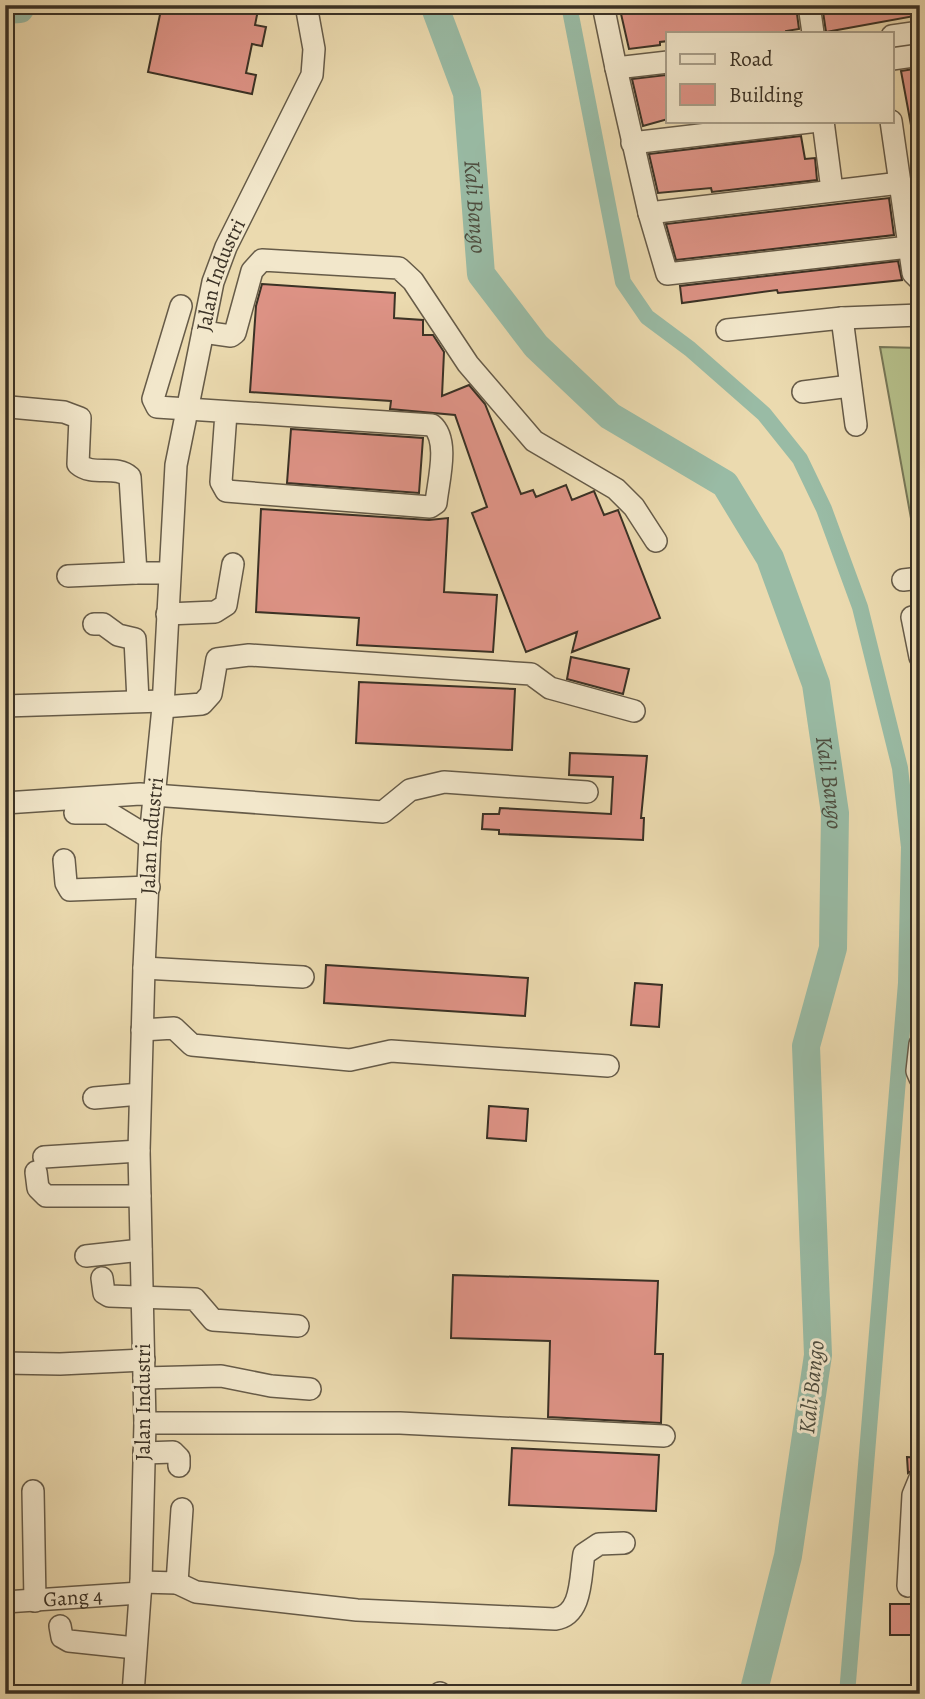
<svg xmlns="http://www.w3.org/2000/svg" width="925" height="1699" font-family="Alegreya,serif">
<style>
.green{fill:#b6c08b;stroke:#787858;stroke-width:2}
.lines{fill:none;stroke-linecap:round;stroke-linejoin:round}
.canal{stroke:#99bba5;stroke-width:16}
.river{stroke:#99bba5;stroke-width:28}
.building{fill:#de9386;stroke:#3a3125;stroke-width:2}
.minor-casing{stroke:#665b48;stroke-width:24}
.minor{stroke:#f2e7cb;stroke-width:21}
.labels{text-anchor:middle;stroke-width:6;stroke-linejoin:round;paint-order:stroke}
.street-label{font-size:21px;fill:#3a3125;stroke:#f2e7cb}
.water-label{font-size:23px;font-style:italic;fill:#4d4d3f;stroke:#f2e7cb}
</style>
<rect width="100%" height="100%" fill="#ebdaaf"/>
<filter id="stains"><feTurbulence type="fractalNoise" baseFrequency=".00286" numOctaves="4"/><feColorMatrix values="0 0 0 0 .2 0 0 0 0 .09 0 0 0 0 .02 0 0 0 .5 -.17"/></filter>
<radialGradient id="worn" r=".72"><stop offset=".6" stop-color="#630" stop-opacity="0"/><stop offset="1" stop-color="#630" stop-opacity=".3"/></radialGradient>
<!-- green -->
<path class="green" d="M880,347L920,348V524H912Z"/>
<g class="lines">
<!-- canal -->
<path class="canal" d="M569,5L623,282L647,317L690,349L764,414L800,459L824,509L860,607L900,768L909,847L906,983L847,1694"/>
<!-- river -->
<g class="river">
<path id="s1" d="M434,5L467,93L481,274L536,346L610,416L725,484L770,558L816,684L835,813L833,948L806,1046L818,1355L788,1556L753,1694"/>
<path d="M5,10L20,9L22,5"/>
</g>
</g>
<!-- building -->
<path class="building" d="M162,5H259L255,25L266,27L262,46L252,44L246,73L256,75L252,94L148,72Z
M619,5L796,6L799,29L786,31V33H668V41L660,42V45L629,49Z
M822,5H920V15L826,32Z
M920,68V136H913L901,71Z
M666,75L668,119L643,126L632,79Z
M801,136L805,159L815,158L817,180L712,192L711,188L658,193L649,154Z
M889,198L894,235L676,260L666,224Z
M898,261L902,280L778,293L777,290L682,303L680,286Z
M262,284L395,293L394,318L423,320V335H433L444,352L442,396L469,385L485,404L521,494L533,490L536,497L566,485L572,500L594,491L604,515L618,510L660,618L572,652L577,632L526,652L472,513L487,507L455,415L390,409L391,401L250,392L256,306Z
M291,429L423,438L419,493L287,483Z
M261,509L429,520L448,518L444,592L497,595L493,652L357,645L359,618L256,612Z
M571,657L629,669L623,694L567,679Z
M359,682L515,689L512,750L356,743Z
M570,753L647,756L641,818H644L643,840L499,834V830L482,829L483,814H499L500,808L611,814L613,777L569,775Z
M326,965L528,978L525,1016L324,1003Z
M635,983L662,985L659,1027L631,1025Z
M489,1106L528,1109L526,1141L487,1138Z
M453,1275L658,1281L655,1354H663L661,1423L548,1417L550,1341L451,1338Z
M512,1448L659,1455L656,1511L509,1505Z
M907,1457L920,1458V1465L908,1473Z
M890,1604H914V1635H890Z"/>
<g class="lines">
<defs>
<g id="minor">
<path d="M603,5L616,68L668,62"/>
<path d="M809,5L813,33"/>
<path d="M892,36L920,32"/>
<path d="M892,59L920,55"/>
<path d="M616,68L649,213L667,274L909,247"/>
<path d="M823,121L832,190"/>
<path d="M891,121L913,273L920,280"/>
<path d="M632,143L818,121"/>
<path d="M649,213L900,183"/>
<path d="M181,306L153,399L157,407L432,425C450,440 438,482 436,503L430,507L226,491L221,482L226,413"/>
<path d="M842,318L856,425"/>
<path d="M727,330L842,318L920,315"/>
<path d="M203,332L231,336L235,333L252,271L262,260L399,268L413,281L468,364L534,441L616,489L634,507L656,541"/>
<path d="M803,392L850,386"/>
<path d="M10,407L64,412L80,418L78,464C93,477 116,464 130,477L136,573H169"/>
<path d="M68,576L136,573"/>
<path d="M903,580L920,578"/>
<path d="M167,614L215,612L226,605L233,564"/>
<path d="M912,617L920,657"/>
<path d="M94,624H103L118,635L135,639L138,701"/>
<path d="M5,706L163,701"/>
<path d="M163,707L202,704L211,694L217,659L249,655L531,674L550,688L634,711"/>
<path d="M5,803L140,794L383,812L410,790L444,782L587,792"/>
<path d="M75,813H109L150,838"/>
<path d="M64,860L66,883L70,890L149,887"/>
<path d="M144,968L303,977"/>
<path d="M142,1030L174,1028L192,1045L350,1060L391,1051L608,1066"/>
<path d="M920,1044L917,1071L920,1078"/>
<path d="M94,1098L140,1094"/>
<path d="M44,1157L139,1151"/>
<path d="M36,1172L38,1188L46,1196H140"/>
<path d="M86,1256L141,1250"/>
<path d="M102,1278L104,1293L109,1296L195,1299L213,1320L298,1326"/>
<path d="M5,1363L60,1364L144,1360"/>
<path d="M144,1378L221,1376L271,1386L310,1389"/>
<path d="M145,1423H400L664,1436"/>
<path d="M144,1453L173,1452L179,1458V1466"/>
<path d="M33,1491L35,1601"/>
<path d="M141,1582L177,1583L182,1509"/>
<path d="M177,1583L196,1592L357,1610L555,1619C583,1615 580,1576 584,1554L599,1544L624,1543"/>
<path d="M908,1586L913,1495L920,1478"/>
<path id="s2" d="M5,1602L140,1593"/>
<path d="M60,1626L62,1637L69,1641L135,1648"/>
<path d="M440,1693V1694"/>
<path id="s3" d="M133,1694L141,1582L145,1423L139,1151L144,968L150,838L163,707L176,465L213,282L226,247L312,75L314,49L306,5"/>
</g>
</defs>
<!-- minor casing -->
<use href="#minor" class="minor-casing"/>
<!-- minor -->
<use href="#minor" class="minor"/>
</g>
<g class="labels">
<!-- street labels -->
<g class="street-label">
<text dy="7" stroke="none"><textPath href="#s3" startOffset="1426">Jalan Industri</textPath></text>
<text dy="7" stroke="none"><textPath href="#s3" startOffset="859">Jalan Industri</textPath></text>
<text transform="translate(143 1402) rotate(-90)" y="7">Jalan Industri</text>
<text dy="7" stroke="none"><textPath href="#s2" startOffset="68">Gang 4</textPath></text>
</g>
<!-- water labels -->
<g class="water-label">
<text dy="8" stroke="none"><textPath href="#s1" startOffset="208">Kali Bango</textPath></text>
<text dy="8" stroke="none"><textPath href="#s1" startOffset="922">Kali Bango</textPath></text>
<text transform="translate(811 1387) rotate(-84)" y="8">Kali Bango</text>
</g>
</g>
<!-- margin -->
<rect width="925" height="1699" fill="none" stroke="#ebdaaf" stroke-width="28"/>
<rect x="7" y="7" width="911" height="1685" fill="none" stroke="#3a3125" stroke-width="3.5"/>
<rect x="14" y="14" width="897" height="1671" fill="none" stroke="#3a3125" stroke-width="2"/>
<!-- legend -->
<rect x="666" y="32" width="228" height="91" fill="#f2e7cb" stroke="#a89e89" stroke-width="2"/>
<rect x="680" y="54" width="35" height="10" fill="#f2e7cb" stroke="#a89e89" stroke-width="2"/>
<text x="729" y="66" font-size="21" fill="#3a3125">Road</text>
<rect x="680" y="84" width="35" height="21" fill="#de9386" stroke="#a89e89" stroke-width="2"/>
<text x="729" y="102" font-size="21" fill="#3a3125">Building</text>
<rect width="100%" height="100%" filter="url(#stains)"/>
<rect width="100%" height="100%" fill="url(#worn)"/>
</svg>
